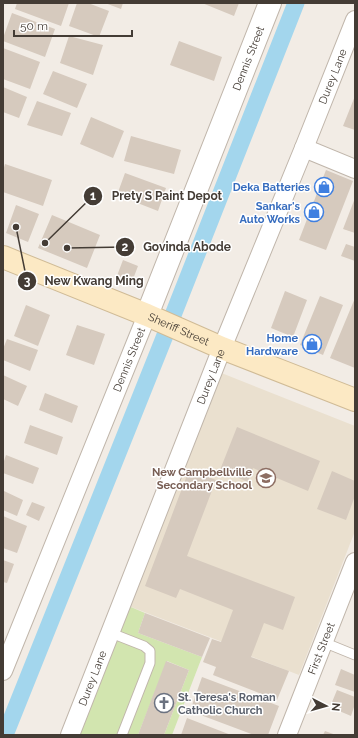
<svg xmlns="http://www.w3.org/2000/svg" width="358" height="738" font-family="Raleway,sans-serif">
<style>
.education{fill:#eae0cf}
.garden{fill:#d2e5af}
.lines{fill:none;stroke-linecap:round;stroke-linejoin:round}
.canal{stroke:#a3d6ed;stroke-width:17}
.building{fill:#d6cabe}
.service-casing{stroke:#c0b6ab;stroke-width:11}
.minor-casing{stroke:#c0b6ab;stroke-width:20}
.tertiary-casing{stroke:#c0b6ab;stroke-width:24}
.secondary-casing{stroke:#d0bb96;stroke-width:24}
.service{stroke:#fff;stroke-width:9}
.minor{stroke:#fff;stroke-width:18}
.tertiary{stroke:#fff;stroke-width:22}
.secondary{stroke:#fce9c4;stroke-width:22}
.labels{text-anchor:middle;stroke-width:3;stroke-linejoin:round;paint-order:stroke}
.street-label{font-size:11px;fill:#443c35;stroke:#fff}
.shop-label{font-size:11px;font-weight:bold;fill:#366cbe;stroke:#fff;text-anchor:end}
.education-label{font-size:11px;font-weight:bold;fill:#785e54;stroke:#fff;text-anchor:end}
.worship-label{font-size:11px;font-weight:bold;fill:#5b616d;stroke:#fff;text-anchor:start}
.leader{fill:none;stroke:#443c35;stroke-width:1.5}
.callout-dot{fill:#443c35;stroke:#fff;stroke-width:1.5}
.mark-label{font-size:12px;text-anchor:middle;font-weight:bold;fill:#fff}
.callout-label{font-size:12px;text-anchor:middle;font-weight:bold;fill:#443c35;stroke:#fff;stroke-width:3;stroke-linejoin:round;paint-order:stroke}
</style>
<rect width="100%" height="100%" fill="#f2ece5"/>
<!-- education -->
<path class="education" d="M219,372L355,426V531L299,675L232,649L233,646L126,605Z"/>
<!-- garden -->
<path class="garden" d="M126,605L145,613L138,633L202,657L172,735H164L189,670L167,661L138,735H75Z"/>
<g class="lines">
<!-- canal -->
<path class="canal" d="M5,735L162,343L296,3"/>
</g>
<!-- building -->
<path class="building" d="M17,3H69L61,26L15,9Z
M77,3H88L109,11L99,37L69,26Z
M105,3H123L121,9Z
M202,3H239L234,16Z
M12,13L55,29L45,57L3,41V38Z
M69,36L103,45L93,75L60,63Z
M179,41L222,57L214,81L170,65Z
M3,48L40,62L30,89L3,79Z
M53,71L87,84L77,108L43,94Z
M3,87L27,97L19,118L3,112Z
M355,96V130L343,126Z
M37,101L71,113L62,136L27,125Z
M91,117L124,131L113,158L80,144Z
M131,136L181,150L174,174L124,161Z
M5,164L52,180L43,206L3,192V171Z
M326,170L353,181L326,250L299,240Z
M125,173L166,188L158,211L117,195Z
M355,198V233L343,229Z
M16,205L39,214L28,242L6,233Z
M52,215L100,235L87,268L38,248Z
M346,244L355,247V261L341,256Z
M123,260L138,266L130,287L115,281Z
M285,291L307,300L293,337L271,328Z
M320,296L343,305L323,355L300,345Z
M355,298V368L330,358Z
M26,305L50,315L38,346L14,336Z
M77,325L105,334L94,365L66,355Z
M7,339L38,350L30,371L3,360V349Z
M3,375L27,386L18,406L3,399Z
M45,393L78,406L72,423L39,410Z
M30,425L63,437L57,455L24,443Z
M237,427L320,461L308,491L253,468L248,482L220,470Z
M6,455L39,468L33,484L3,473V464Z
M189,470L216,480L187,556L295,597L283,630L264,623L251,657L289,671L277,700L213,675L216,667L203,662L212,639L221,642L233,610L180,589L176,598L145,586Z
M332,471L355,481V496L346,520L317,509Z
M4,491L23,500L17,516L3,510V493Z
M32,502L45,507L39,521L26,515Z
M3,516L27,526L17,553L3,548Z
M3,560L14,564L7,583L3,582Z
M145,613L210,638L202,657L138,633Z
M166,661L189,670L164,735H138Z
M341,669L355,675V692L335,685Z
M202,677L279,706L268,735H254L190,711Z
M337,690L355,697V704L351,716L330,707Z
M187,718L231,735H181Z
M325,731L336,735H323Z"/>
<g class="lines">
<defs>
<path id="service" d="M111,633L144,646L150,651V663L122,735
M323,642L355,655"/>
<g id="minor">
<path d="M304,148L355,169"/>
<path id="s1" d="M3,671L147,315"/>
<path id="s2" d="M70,735L222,348L304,148L355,20"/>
<path id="s3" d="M287,735L355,562"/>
</g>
<g id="tertiary">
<path id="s4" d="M147,315L270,3"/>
</g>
<g id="secondary">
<path id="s5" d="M3,257L147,315L222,348L355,400"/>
</g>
</defs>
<!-- service casing -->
<use href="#service" class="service-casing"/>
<!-- minor casing -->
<use href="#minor" class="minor-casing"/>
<!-- tertiary casing -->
<use href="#tertiary" class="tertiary-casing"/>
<!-- secondary casing -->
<use href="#secondary" class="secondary-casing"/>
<!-- service -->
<use href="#service" class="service"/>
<!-- minor -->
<use href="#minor" class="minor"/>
<!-- tertiary -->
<use href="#tertiary" class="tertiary"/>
<!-- secondary -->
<use href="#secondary" class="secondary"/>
</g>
<!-- icons -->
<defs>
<symbol id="shop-ring" viewBox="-11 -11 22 22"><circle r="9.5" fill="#fff" stroke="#3f7fe0" stroke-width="1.5"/><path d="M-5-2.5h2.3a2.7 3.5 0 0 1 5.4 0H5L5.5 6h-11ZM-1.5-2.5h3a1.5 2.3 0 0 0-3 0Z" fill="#3f7fe0"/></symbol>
<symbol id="school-ring" viewBox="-11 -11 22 22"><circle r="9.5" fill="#fff" stroke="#8d6e63" stroke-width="1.5"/><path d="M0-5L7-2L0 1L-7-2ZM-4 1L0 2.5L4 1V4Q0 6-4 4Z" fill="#8d6e63"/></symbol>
<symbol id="church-ring" viewBox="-11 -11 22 22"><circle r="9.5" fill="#fff" stroke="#6b7280" stroke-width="1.5"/><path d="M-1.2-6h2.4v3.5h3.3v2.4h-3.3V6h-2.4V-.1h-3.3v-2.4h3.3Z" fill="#6b7280"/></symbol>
</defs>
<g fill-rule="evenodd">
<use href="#shop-ring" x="313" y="176" width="22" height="22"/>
<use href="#shop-ring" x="303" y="201" width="22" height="22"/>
<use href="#shop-ring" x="301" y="333" width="22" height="22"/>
<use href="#school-ring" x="255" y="467" width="22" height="22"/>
<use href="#church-ring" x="153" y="692" width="22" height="22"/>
</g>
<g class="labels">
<!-- street labels -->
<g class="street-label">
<text dy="4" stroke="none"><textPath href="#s4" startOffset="276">Dennis Street</textPath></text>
<text dy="4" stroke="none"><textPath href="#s2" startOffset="709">Durey Lane</textPath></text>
<text dy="4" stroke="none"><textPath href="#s5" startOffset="190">Sheriff Street</textPath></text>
<text dy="4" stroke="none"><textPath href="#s1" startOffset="336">Dennis Street</textPath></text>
<text dy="4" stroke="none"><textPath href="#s2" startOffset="385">Durey Lane</textPath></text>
<text dy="4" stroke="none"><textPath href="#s3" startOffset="93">First Street</textPath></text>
<text dy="4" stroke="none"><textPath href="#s2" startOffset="61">Durey Lane</textPath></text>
</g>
<!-- shop labels -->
<g class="shop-label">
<text x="310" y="191">Deka Batteries</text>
<text x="300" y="210">Sankar's<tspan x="300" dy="13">Auto Works</tspan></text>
<text x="298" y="342">Home<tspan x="298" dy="13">Hardware</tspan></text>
</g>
<!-- education labels -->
<g class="education-label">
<text x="252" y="476">New Campbellville<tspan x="252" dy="13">Secondary School</tspan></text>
</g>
<!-- worship labels -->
<g class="worship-label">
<text x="178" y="701">St. Teresa's Roman<tspan x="178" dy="13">Catholic Church</tspan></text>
</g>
</g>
<!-- callouts -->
<path class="leader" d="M45 243L93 196M67 248L125 247M16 227L27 281"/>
<g class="callout-dot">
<circle cx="45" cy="243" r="4"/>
<circle cx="67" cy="248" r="4"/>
<circle cx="16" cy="227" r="4"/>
<circle cx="93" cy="196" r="10"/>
<circle cx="125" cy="247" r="10"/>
<circle cx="27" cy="281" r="10"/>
</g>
<g class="mark-label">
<text x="93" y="200">1</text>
<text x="125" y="251">2</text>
<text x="27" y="285">3</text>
</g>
<g class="callout-label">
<text x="167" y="200">Prety S Paint Depot</text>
<text x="187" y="251">Govinda Abode</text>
<text x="94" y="285">New Kwang Ming</text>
</g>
<!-- border -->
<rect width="358" height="738" fill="none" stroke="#443c35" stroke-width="8"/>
<!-- north arrow -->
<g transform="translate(326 706) rotate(96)" stroke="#ffffff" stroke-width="3" paint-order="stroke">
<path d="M0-3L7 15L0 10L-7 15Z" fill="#443c35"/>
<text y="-6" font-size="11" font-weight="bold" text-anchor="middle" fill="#443c35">N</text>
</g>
<!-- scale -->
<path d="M14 30v6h118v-6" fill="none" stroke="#443c35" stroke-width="2"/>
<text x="20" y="30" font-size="12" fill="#443c35" stroke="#ffffff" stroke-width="3" paint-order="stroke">50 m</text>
</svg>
